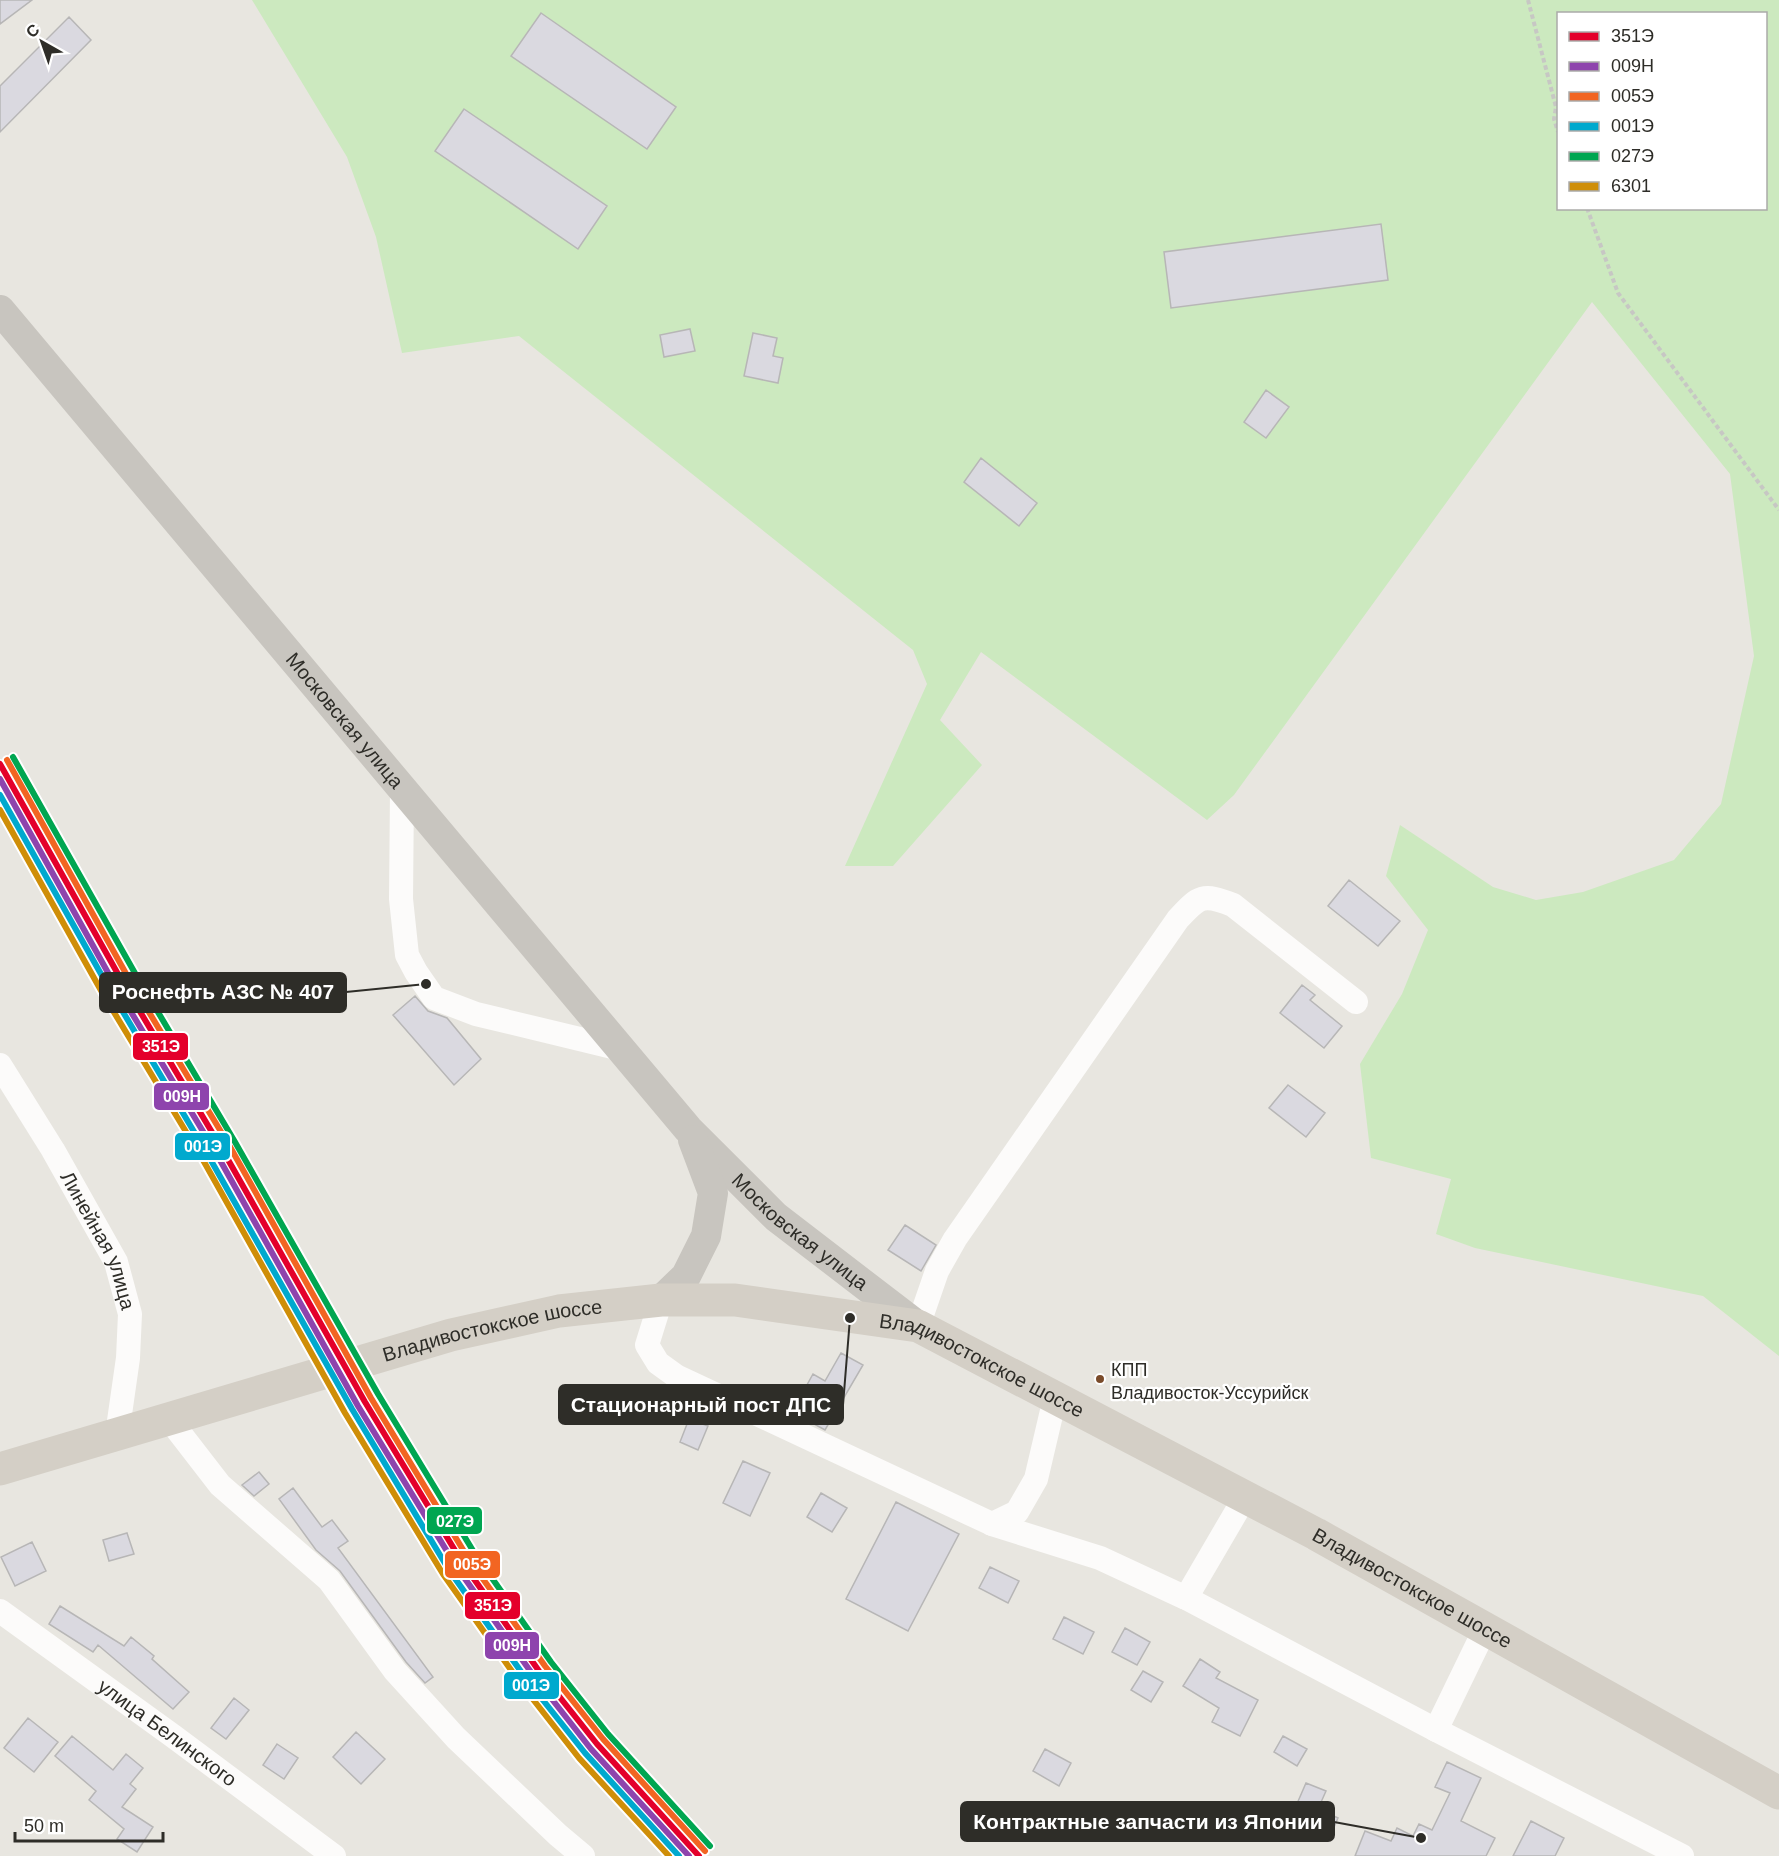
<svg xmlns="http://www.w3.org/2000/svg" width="1779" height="1856" font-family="Arial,sans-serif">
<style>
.green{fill:#cce9bf;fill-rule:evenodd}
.building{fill:#dad9e0;stroke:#b7b6b6;stroke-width:1.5}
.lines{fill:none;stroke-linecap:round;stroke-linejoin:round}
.path{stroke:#c7c7c4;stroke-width:4;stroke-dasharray:4.5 3;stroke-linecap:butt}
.minor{stroke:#fcfbfa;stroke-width:24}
.major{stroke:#c8c5bf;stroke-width:30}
.highway{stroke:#d4cfc6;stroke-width:33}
.rail-1-casing{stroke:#fff;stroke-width:10}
.rail-2-casing{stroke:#fff;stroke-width:10}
.rail-3-casing{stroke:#fff;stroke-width:10}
.rail-4-casing{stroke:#fff;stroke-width:10}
.rail-5-casing{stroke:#fff;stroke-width:10}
.rail-6-casing{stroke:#fff;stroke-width:10}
.rail-1{stroke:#e4002b;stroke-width:6}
.rail-2{stroke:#8e44ad;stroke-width:6}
.rail-3{stroke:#f26522;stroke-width:6}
.rail-4{stroke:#00a9ce;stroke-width:6}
.rail-5{stroke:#00a651;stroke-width:6}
.rail-6{stroke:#cf8e08;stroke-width:6}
.bus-dot{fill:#7a4b2a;stroke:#fff;stroke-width:2}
.labels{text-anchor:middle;stroke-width:4.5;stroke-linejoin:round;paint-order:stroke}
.bus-label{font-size:18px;fill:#2e2d28;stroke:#fff;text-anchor:start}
.street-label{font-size:20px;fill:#2e2d28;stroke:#fff}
.leader{fill:none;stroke:#2e2d28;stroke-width:2}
.callout-dot{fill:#2e2d28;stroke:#fff;stroke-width:2}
.callout{fill:#2e2d28;stroke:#2e2d28;stroke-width:2}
.callout-label{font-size:21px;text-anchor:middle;font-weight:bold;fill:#fff}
.line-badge{stroke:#fff;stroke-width:2}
.badge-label{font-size:16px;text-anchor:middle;font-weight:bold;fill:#fff}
</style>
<rect width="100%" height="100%" fill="#e8e6e0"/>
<!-- green -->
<path class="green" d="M252,0H1779V1356L1703,1296L1475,1248L1436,1234L1451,1179L1371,1158L1360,1064L1402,994L1428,930L1386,876L1400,825L1493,887L1536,900L1583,892L1674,860L1721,804L1754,656L1730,474L1592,302L1234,795L1207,820L981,652L940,720L982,765L893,866H845L927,684L913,650L519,336L402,353L376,237L347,157ZM1558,14H1766V208H1558Z"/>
<!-- building -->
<path class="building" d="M0,0H32L0,24Z
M541,13L676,107L647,149L511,56Z
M69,17L91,40L0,132V86Z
M464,109L607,206L578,249L435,151Z
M1381,224L1388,280L1171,308L1164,252Z
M690,329L695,351L664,357L660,335Z
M753,333L777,338L773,356L783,358L778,383L744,376Z
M1266,390L1289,407L1266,438L1244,422Z
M981,458L1037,503L1019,526L964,482Z
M1349,880L1400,921L1378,946L1328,906Z
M1302,985L1315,995L1310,1000L1342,1026L1324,1048L1280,1013Z
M415,996L428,1011L447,1018L481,1059L454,1085L393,1015Z
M1288,1085L1325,1113L1306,1137L1269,1108Z
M905,1225L936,1245L921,1271L888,1250Z
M841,1353L863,1365L825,1430L792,1412L813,1374L825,1381Z
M689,1419L708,1426L698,1450L680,1442Z
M743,1461L770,1473L750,1516L723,1503Z
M259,1472L269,1484L254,1496L242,1485Z
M293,1488L322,1527L332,1520L348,1541L338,1548L433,1677L425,1683L406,1662L340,1571L316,1550L279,1499Z
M821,1493L847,1508L832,1532L807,1517Z
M896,1502L959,1534L908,1631L846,1599Z
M127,1533L134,1554L109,1561L103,1540Z
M32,1542L46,1571L15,1586L1,1557Z
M990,1567L1019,1581L1008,1603L979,1588Z
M60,1606L124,1646L131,1637L154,1656L152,1659L189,1692L173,1709L98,1645L93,1652L49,1624Z
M1064,1617L1094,1632L1083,1654L1053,1639Z
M1125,1628L1150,1642L1137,1665L1112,1652Z
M1200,1659L1220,1672L1216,1678L1258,1700L1240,1736L1212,1722L1219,1708L1183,1686Z
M1143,1671L1163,1682L1151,1702L1131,1690Z
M234,1698L249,1710L226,1739L211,1728Z
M28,1718L58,1742L34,1772L4,1748Z
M356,1732L385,1759L361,1784L333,1757Z
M72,1736L113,1770L126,1754L143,1768L130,1784L136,1789L122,1807L153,1827L137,1852L117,1839L124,1829L89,1800L96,1791L55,1756Z
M1283,1736L1307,1749L1297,1766L1274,1752Z
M277,1744L298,1758L284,1779L263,1765Z
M1045,1749L1071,1763L1059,1786L1033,1771Z
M1447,1762L1481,1778L1461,1821L1495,1838L1486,1856H1355L1365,1831L1391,1841L1397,1828L1413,1836L1419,1824L1432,1830L1450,1793L1435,1787Z
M1306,1783L1326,1791L1318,1809L1338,1818L1329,1839L1289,1822Z
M1531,1821L1564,1838L1555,1856H1513Z"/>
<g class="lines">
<!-- path -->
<path class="path" d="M1528,0L1556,107L1554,119L1558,132
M1587,208L1618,293L1779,510"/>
<!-- minor -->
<g class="minor">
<path d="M402,791L401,899L407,955L416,972L434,998L476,1014L621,1049"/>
<path id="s1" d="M0,1065L53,1150L116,1262L130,1314L128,1358L117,1435"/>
<path d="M661,1300L647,1345L658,1363L676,1376L992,1524L1100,1558L1186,1598L1436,1730L1682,1856"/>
<path d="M918,1326L937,1271L955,1239L1178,919C1199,896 1203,893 1233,905L1356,1002"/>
<path d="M169,1419L220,1485L329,1580L395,1671L456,1738L558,1835L583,1856"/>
<path d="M992,1524L1017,1512L1036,1479L1055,1398"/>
<path d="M1186,1598L1245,1497"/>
<path id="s2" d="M0,1611L173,1736L334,1856"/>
<path d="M1436,1730L1485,1629"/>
</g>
<!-- major -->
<g class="major">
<path id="s3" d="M0,310L688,1129L776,1217L918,1326"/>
<path d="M661,1300L686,1276L706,1236L713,1193L693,1140"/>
</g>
<!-- highway -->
<path class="highway" id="s4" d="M0,1469L451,1335L559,1311L661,1300H735L918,1326L1316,1534L1779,1793"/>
<defs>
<path id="rail-1" d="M0,764L123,983L222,1149L365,1402L462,1562L539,1671L597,1744L699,1856"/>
<path id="rail-2" d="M0,779L116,987L216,1153L358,1406L456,1566L533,1675L591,1749L689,1856"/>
<path id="rail-3" d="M7,760L129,979L229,1145L371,1398L468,1558L545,1666L603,1739L705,1851"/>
<path id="rail-4" d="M0,795L110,990L209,1157L352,1409L449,1570L527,1680L585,1753L679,1856"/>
<path id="rail-5" d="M13,757L136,975L235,1142L378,1394L475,1554L551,1662L608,1734L710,1846"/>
<path id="rail-6" d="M0,810L103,994L203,1160L345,1413L443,1574L521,1684L579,1758L669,1856"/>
</defs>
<!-- rail-1 casing -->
<use href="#rail-1" class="rail-1-casing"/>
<!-- rail-2 casing -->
<use href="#rail-2" class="rail-2-casing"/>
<!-- rail-3 casing -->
<use href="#rail-3" class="rail-3-casing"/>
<!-- rail-4 casing -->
<use href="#rail-4" class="rail-4-casing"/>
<!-- rail-5 casing -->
<use href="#rail-5" class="rail-5-casing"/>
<!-- rail-6 casing -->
<use href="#rail-6" class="rail-6-casing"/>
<!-- rail-1 -->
<use href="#rail-1" class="rail-1"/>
<!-- rail-2 -->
<use href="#rail-2" class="rail-2"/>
<!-- rail-3 -->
<use href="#rail-3" class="rail-3"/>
<!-- rail-4 -->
<use href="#rail-4" class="rail-4"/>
<!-- rail-5 -->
<use href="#rail-5" class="rail-5"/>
<!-- rail-6 -->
<use href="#rail-6" class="rail-6"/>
</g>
<!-- markers -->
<circle class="bus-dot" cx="1100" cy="1379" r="5"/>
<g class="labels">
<!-- bus labels -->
<g class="bus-label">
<text x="1111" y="1376">КПП<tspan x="1111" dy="23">Владивосток-Уссурийск</tspan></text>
</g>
<!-- street labels -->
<g class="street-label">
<text dy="7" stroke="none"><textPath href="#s3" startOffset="536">Московская улица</textPath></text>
<text dy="7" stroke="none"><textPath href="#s3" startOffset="1222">Московская улица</textPath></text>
<text dy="7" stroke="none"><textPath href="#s1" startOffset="202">Линейная улица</textPath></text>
<text dy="7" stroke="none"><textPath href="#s4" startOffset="512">Владивостокское шоссе</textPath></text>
<text dy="7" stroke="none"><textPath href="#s4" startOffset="1016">Владивостокское шоссе</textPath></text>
<text dy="7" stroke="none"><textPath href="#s4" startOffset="1502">Владивостокское шоссе</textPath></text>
<text dy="7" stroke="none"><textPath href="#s2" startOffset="207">улица Белинского</textPath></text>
</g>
</g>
<!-- callouts -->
<path class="leader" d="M426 984L346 992M850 1318L843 1405M1421 1838L1334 1822"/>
<g class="callout-dot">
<circle cx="426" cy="984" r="6"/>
<circle cx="850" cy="1318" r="6"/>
<circle cx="1421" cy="1838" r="6"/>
</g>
<g class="callout">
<rect x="100" y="973" width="246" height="39" rx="6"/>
<rect x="559" y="1385" width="284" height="39" rx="6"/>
<rect x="961" y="1802" width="373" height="39" rx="6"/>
</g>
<g class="callout-label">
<text x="223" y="999">Роснефть АЗС № 407</text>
<text x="701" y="1412">Стационарный пост ДПС</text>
<text x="1148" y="1829">Контрактные запчасти из Японии</text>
</g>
<g class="line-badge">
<rect x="132" y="1032" width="57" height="29" rx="6" fill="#e4002b"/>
<rect x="153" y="1082" width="57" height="29" rx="6" fill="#8e44ad"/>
<rect x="174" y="1132" width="57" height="29" rx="6" fill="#00a9ce"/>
<rect x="426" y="1506" width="57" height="29" rx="6" fill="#00a651"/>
<rect x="444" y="1550" width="57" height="29" rx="6" fill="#f26522"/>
<rect x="464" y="1591" width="57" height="29" rx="6" fill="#e4002b"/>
<rect x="484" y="1631" width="56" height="29" rx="6" fill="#8e44ad"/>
<rect x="503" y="1671" width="57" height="29" rx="6" fill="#00a9ce"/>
</g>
<g class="badge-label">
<text x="161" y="1052">351Э</text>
<text x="182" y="1102">009Н</text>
<text x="203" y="1152">001Э</text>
<text x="455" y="1527">027Э</text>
<text x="472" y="1570">005Э</text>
<text x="493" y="1611">351Э</text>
<text x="512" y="1651">009Н</text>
<text x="531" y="1691">001Э</text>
</g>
<!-- legend -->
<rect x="1557" y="12" width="210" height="198" fill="#ffffff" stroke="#ababa9" stroke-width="1.5"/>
<rect x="1569" y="32" width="30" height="9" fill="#e4002b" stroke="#ababa9" stroke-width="1.5"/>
<text x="1611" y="42" font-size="18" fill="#2e2d28">351Э</text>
<rect x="1569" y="62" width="30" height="9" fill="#8e44ad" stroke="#ababa9" stroke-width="1.5"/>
<text x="1611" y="72" font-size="18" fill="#2e2d28">009Н</text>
<rect x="1569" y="92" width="30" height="9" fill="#f26522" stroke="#ababa9" stroke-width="1.5"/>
<text x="1611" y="102" font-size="18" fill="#2e2d28">005Э</text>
<rect x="1569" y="122" width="30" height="9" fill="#00a9ce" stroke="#ababa9" stroke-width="1.5"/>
<text x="1611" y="132" font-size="18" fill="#2e2d28">001Э</text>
<rect x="1569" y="152" width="30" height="9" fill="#00a651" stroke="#ababa9" stroke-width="1.5"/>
<text x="1611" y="162" font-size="18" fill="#2e2d28">027Э</text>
<rect x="1569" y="182" width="30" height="9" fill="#cf8e08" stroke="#ababa9" stroke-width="1.5"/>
<text x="1611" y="192" font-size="18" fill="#2e2d28">6301</text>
<!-- north arrow -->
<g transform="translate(42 42) rotate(320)" stroke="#ffffff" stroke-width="4.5" paint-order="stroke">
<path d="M0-4.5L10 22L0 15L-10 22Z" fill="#2e2d28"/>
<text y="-9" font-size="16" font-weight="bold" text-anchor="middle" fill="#2e2d28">С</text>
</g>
<!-- scale -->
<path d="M15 1832v9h148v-9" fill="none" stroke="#2e2d28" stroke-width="3"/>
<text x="24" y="1832" font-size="18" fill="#2e2d28" stroke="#ffffff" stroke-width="4.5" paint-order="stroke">50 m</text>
</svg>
